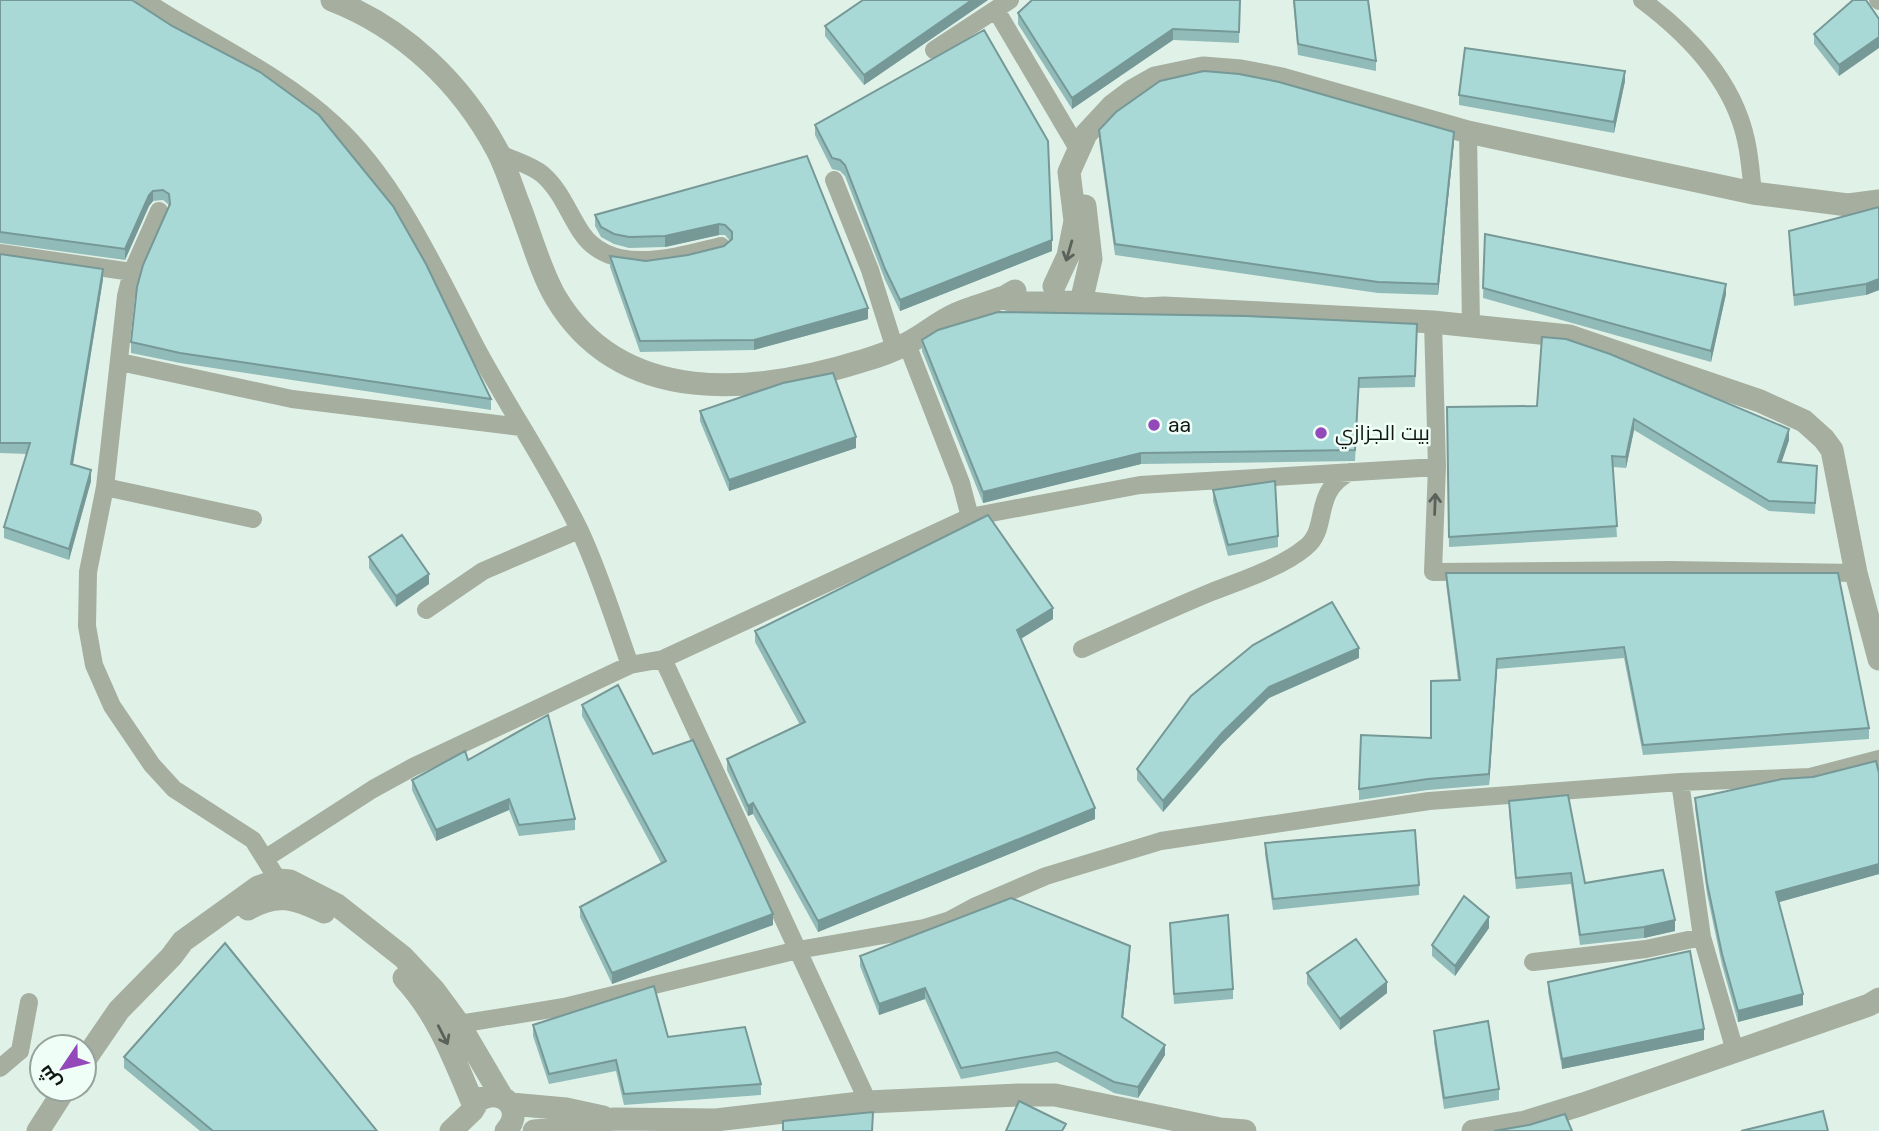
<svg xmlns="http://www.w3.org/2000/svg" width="1879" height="1131" font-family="'DM Sans',Cairo,sans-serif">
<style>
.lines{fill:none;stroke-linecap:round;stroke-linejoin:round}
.minor{stroke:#a5ae9f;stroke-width:18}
.tertiary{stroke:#a5ae9f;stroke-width:23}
.wall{fill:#91bbb9}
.shaded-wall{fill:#769896}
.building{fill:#a9d9d7;stroke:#769896;stroke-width:2}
.oneway{stroke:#5b625a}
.poi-dot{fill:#9449bb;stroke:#effef6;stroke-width:2.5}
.labels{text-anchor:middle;stroke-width:5;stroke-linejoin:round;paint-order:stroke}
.poi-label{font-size:21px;fill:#111714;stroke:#effef6;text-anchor:start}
</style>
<rect width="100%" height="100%" fill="#e0f2e8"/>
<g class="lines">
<!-- minor -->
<path class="minor" d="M144,0C207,42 278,72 334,124C397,181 439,277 478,351C511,412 550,469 580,531C600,574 614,620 630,665
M1642,0C1689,35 1733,80 1746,140C1750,157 1751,176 1753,193
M1878,0L1879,1
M996,10L1078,149
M934,50L1010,0
M1468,132L1471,326
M499,153C512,160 531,165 542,174C560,189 569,214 581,232C611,278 679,256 721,246
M834,180L870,270L895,349
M159,211L132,272L126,296L105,487L88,572L87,626L94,665L112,706L152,765L174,789L253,840L278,880
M0,253L132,272
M1433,322L1437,467L1433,572L1671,570L1856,573
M907,344L961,483L970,517
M120,362L292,399L521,427
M105,487L253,519
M426,610L483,571L579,530
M1082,649C1124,630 1166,611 1209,593C1239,581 1281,568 1306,547C1330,528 1311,492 1350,472
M663,659L868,1102
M1680,782L1702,937L1735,1051
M266,858L373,789L413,767L630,665L663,659L970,517L1140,485L1437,467
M1533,962L1646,949L1702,937
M459,1024L564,1007L798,950L924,928L950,920L976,906L1046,876L1161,841L1429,801L1680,782L1810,777L1879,759
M0,1068L20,1051L29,1002"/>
<!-- tertiary -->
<path class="tertiary" d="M332,0C404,28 461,83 497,150C506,167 512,187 519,205C530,233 541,273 556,298C622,408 756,394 862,361C876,357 893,351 906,344C924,335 938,322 956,314C971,307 986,304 1001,298C1006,297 1010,293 1015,291
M1054,286L1068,256L1075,221L1069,172L1086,134L1112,106L1132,91L1155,78L1203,68L1241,71L1282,79L1468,132L1753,193L1848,205L1879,201
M1004,298L1020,303L1081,302L1144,309L1164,308L1433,322L1569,336L1760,401L1804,421L1824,439L1832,450L1856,573L1879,659
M1081,302L1091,259L1085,206
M248,909C277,892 295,898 324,912
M404,978C438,1014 455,1061 474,1106
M84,1061L119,1010L171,957L183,941L258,887L278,880L290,881L337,905L403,957L434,990L459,1024L502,1097
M511,1104L566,1109L603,1117
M38,1131L65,1089
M451,1131L472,1111L479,1100C503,1086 525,1110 506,1131
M534,1131L560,1129L613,1119L716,1120L868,1102L1018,1095H1055L1220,1129L1245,1131
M1473,1131L1525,1122L1583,1104L1869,1005L1879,999"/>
</g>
<!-- wall -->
<path class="wall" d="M0,0L491,399V410L180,363L131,353V342L169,205L163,200L153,201L149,206L125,260L0,243Z
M988,0L864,85L825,36V26Z
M1240,0L1239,43L1173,40L1072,109L1018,24V13Z
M1293,0H1368L1376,61V71L1298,55Z
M1853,0L1839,76L1814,44V34Z
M1625,81L1614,133L1459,105V95Z
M815,125L1052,251L900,311L885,280L845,176L840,171L832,169L815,135Z
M1099,130L1454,142L1438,295L1378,293L1115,255L1099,141Z
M807,156L868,319L754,350L640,352L610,267V256L646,261L688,255L724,246L730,241L725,235H719L665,247L629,248L614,244L601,237L595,226V215Z
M1879,207V290L1866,295L1794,306L1789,231Z
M1485,234L1726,294L1711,362L1483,298Z
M0,254L103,279L73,465L91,481L69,560L4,538V527L27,454L0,453Z
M1417,324L1415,387L1359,388L1355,461L1141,464L983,503L922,351V340Z
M1537,406L1789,440L1781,462L1817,477L1815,514L1769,511L1634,430L1626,468L1613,467L1617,537L1449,547L1447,407Z
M700,411L856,448L729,491L700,421Z
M1213,490L1278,536V547L1228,556L1213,501Z
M369,557L429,584L396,607L369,568Z
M1446,573L1869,728V739L1643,755L1624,658L1497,669L1489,785L1428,790L1359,800V789L1431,738L1458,680L1446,583Z
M1053,619L1021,639L1095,819L818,932L753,814L748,816L727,770V759L800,725L755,642V631Z
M1359,658L1269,698L1222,744L1163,812L1137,780V769L1191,696Z
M582,705L653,754L773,925L612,984L580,917V907L661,863L582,716Z
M468,760L575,819V830L519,836L509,810L436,841L412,790V780Z
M1879,773V874L1779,902L1803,1005L1738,1022L1722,965L1707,894L1695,808V798Z
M1509,801L1585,883L1675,931L1644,938L1580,945L1571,884L1516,889L1509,811Z
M1265,843L1419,885V895L1273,910L1265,854Z
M1489,928L1455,976L1432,956V945Z
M1170,934L1233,989V999L1174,1004Z
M860,956L1130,957L1123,1017L1165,1055L1138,1098L1114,1093L1057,1062L961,1079L925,999L879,1015L860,966Z
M1307,973L1387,993L1340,1030L1307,984Z
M1548,982L1704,1040L1562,1069L1548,992Z
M533,1025L668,1037L761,1084V1095L624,1105L616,1071L549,1084L533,1036Z
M1434,1031L1499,1089V1100L1444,1109L1434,1042Z
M124,1057L377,1131H200L124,1068Z"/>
<!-- shaded-wall -->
<path class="shaded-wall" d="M972,0H988L864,85V75Z
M1173,29V40L1072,109V98Z
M1879,37V48L1839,76V65Z
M1625,71V81L1614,133V122Z
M1454,132V142L1438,295V284Z
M153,191V201L149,206L125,260V249L149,195Z
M719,224V235L665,247V236Z
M1052,240V251L900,311V300Z
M103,269V279L71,475V464Z
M1879,279V290L1866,295V284Z
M1726,284V294L1711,362V351Z
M868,308V319L754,350V340Z
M1634,419V430L1626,468V457Z
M1789,429V440L1778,473V462Z
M856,437V448L729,491V480Z
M1141,453V464L983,503V492Z
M91,470V481L69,560V549Z
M429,574V584L396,607V596Z
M1053,608V619L1017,641V630Z
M1359,648V658L1269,698L1222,744L1163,812V801L1222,733L1269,687Z
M1497,659V669L1489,785V774Z
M509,799V810L436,841V830Z
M753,803V814L748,816V806Z
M1095,808V819L818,932V921Z
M1879,864V874L1776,903V892Z
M773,914V925L612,984V973Z
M1489,917V928L1455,976V966Z
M1675,920V931L1644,938V927Z
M1130,946V957L1122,1027V1017Z
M1387,982V993L1340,1030V1019Z
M925,988V999L879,1015V1004Z
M1803,994V1005L1738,1022V1011Z
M1704,1029V1040L1562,1069V1059Z
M1165,1045V1055L1138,1098V1087Z"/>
<!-- building -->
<path class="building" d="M0,0H132L172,26L260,72L319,115L393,206L426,264L491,399L180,353L131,342L137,287L143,265L170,204L169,194L163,190L153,191L149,195L125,249L0,232Z
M863,0H972L864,75L825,26Z
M1032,0H1240L1239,32L1173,29L1072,98L1018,13Z
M1294,0H1368L1376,61L1298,44Z
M1853,0H1866L1879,19V37L1839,65L1814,34Z
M984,30L1048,141L1052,240L900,300L885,269L845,165L840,160L832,158L815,125Z
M1465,48L1625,71L1614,122L1459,95Z
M1204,71L1239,74L1279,82L1454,132L1438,284L1378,282L1115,244L1099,130L1116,112L1160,81Z
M807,156L868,308L754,340L640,341L610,256L646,261L688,255L724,246L732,239V232L725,225L719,224L665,236L629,237L614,234L601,227L595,215Z
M1879,207V279L1866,284L1794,295L1789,231Z
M1485,234L1726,284L1711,351L1483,288Z
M0,254L103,269L71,464L91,470L69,549L4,527L30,443H0Z
M998,312L1247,316L1417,324L1415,376L1359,378L1355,450L1141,453L983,492L922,340L938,330Z
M1542,337L1566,339L1610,354L1789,429L1778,462L1817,466L1815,503L1769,501L1634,419L1626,457L1612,456L1617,526L1449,537L1447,407L1537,406Z
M833,373L856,437L729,480L700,411L783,383Z
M1275,481L1278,536L1228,545L1213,490Z
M988,515L1053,608L1017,630L1095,808L818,921L753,803L748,806L727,759L805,722L755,631Z
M402,535L429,574L396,596L369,557Z
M1446,573H1838L1869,728L1643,745L1624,647L1497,659L1489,774L1428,779L1359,789L1361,735L1431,738V681L1460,680Z
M1332,602L1359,648L1269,687L1222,733L1163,801L1137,769L1191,696L1253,645Z
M618,685L653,754L693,740L773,914L612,973L580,907L666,861L582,705Z
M548,715L575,819L519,825L509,799L436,830L412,780L465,751L468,760Z
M1876,761L1879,773V864L1776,892L1803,994L1738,1011L1722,954L1707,883L1695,798L1782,779L1813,777Z
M1568,795L1585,883L1663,870L1675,920L1644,927L1580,935L1571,873L1516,878L1509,801Z
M1415,830L1419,885L1273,899L1265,843Z
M1464,896L1489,917L1455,966L1432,945Z
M1011,898L1130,946L1122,1017L1165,1045L1138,1087L1114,1082L1057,1052L961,1068L925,988L879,1004L860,956Z
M1228,915L1233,989L1174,994L1170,923Z
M1356,939L1387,982L1340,1019L1307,973Z
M225,943L377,1131H213L124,1057Z
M1690,951L1704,1029L1562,1059L1548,982Z
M654,986L668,1037L745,1027L761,1084L624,1094L616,1060L549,1074L533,1025Z
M1488,1021L1499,1089L1444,1098L1434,1031Z
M1019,1101L1066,1124L1062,1131H1006Z
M1823,1111L1828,1131H1741Z
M873,1112L872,1131H783V1121Z
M1565,1114L1572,1131H1494L1529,1125Z"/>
<!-- one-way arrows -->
<defs><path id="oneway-shaft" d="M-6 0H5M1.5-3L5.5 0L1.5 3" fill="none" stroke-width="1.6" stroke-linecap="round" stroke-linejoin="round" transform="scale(1.75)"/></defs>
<g class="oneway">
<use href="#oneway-shaft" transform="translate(1069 251) rotate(106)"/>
<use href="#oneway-shaft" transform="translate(1435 504) rotate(-88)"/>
<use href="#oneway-shaft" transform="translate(443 1035) rotate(63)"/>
</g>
<!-- markers -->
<g class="poi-dot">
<circle cx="1154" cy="425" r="7"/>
<circle cx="1321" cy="433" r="7"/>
</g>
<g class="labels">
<!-- poi labels -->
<g class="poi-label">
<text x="1168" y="432">aa</text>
<text x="1335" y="440">بيت الجزازي</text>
</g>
</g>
<!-- north arrow -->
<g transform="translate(63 1068) rotate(235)"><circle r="33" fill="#effef6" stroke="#96a29c" stroke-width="2"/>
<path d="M0-5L12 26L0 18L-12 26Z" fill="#9449bb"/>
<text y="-10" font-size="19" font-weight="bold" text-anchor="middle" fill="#111714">ش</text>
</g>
</svg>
